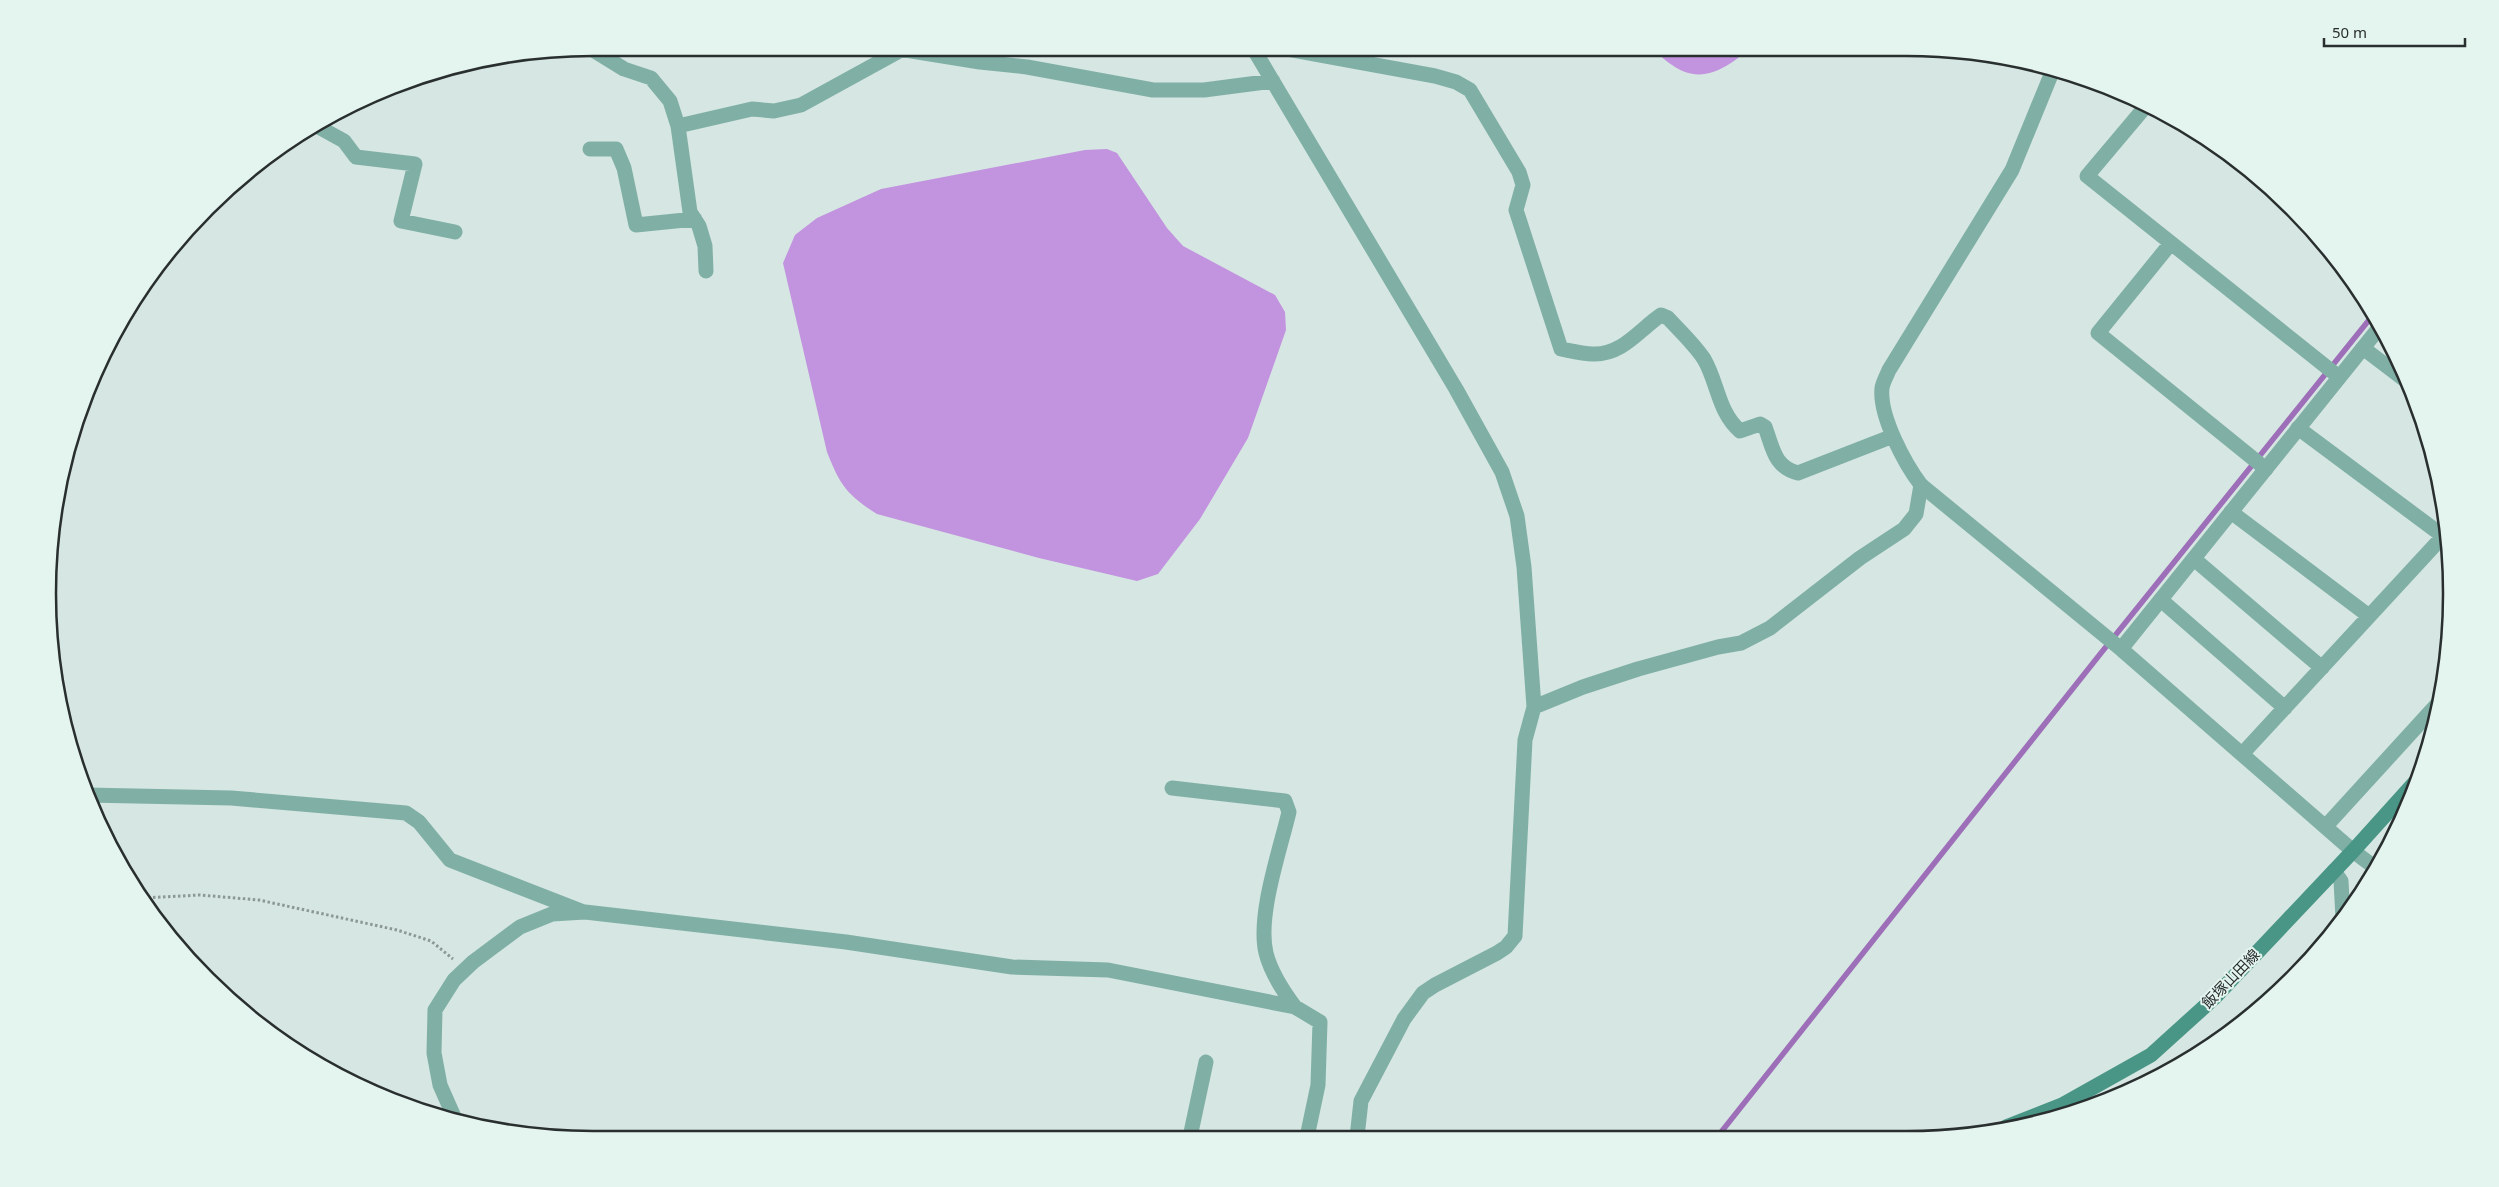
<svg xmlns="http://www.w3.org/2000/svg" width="2499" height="1187" font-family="'Noto Sans','Noto Sans JP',sans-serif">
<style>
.forest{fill:#c293df}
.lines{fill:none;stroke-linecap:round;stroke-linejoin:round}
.stream{stroke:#9e6fb9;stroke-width:5.5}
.path{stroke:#8c9895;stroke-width:3;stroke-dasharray:2.5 2.5;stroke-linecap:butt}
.minor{stroke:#80b0a5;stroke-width:15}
.tertiary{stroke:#80b0a5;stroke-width:15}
.secondary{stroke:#499687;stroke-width:15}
.labels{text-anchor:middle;stroke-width:4;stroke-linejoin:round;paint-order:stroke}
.street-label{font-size:15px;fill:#292f2e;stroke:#e4f4ef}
.rim{fill:none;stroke:#292f2e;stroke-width:2.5}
</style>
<rect width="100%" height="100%" fill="#d6e6e2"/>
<!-- forest -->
<path class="forest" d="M1650,48H1750C1733,63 1710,81 1685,72C1673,68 1660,55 1650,48Z
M1107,149L1117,153L1167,228L1183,246L1275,295L1285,312L1286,330L1248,438L1200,519L1158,574L1137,581L1039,558L877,514C847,495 840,485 827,452L783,263L795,235L817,218L881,189L1085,150Z"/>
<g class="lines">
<!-- stream -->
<path class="stream" d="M1718,1136L2101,653L2373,315"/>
<!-- path -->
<path class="path" d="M143,898L200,895L259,900L397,930L431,941L453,959"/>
<!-- minor -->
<path class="minor" d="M590,48L624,69L651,78L670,101L678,126L690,212L699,226L705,246L706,271
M893,48L980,62L1027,67L1153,90H1204L1273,81
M1253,48L1456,389L1502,472L1517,516L1524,567L1534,707L1525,740L1515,936L1506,947L1497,953L1435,985L1423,993L1404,1019L1361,1101L1357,1137
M1282,48L1435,76L1456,82L1470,90L1519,172L1523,185L1516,210L1561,349C1571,351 1583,354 1593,354C1622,355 1639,330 1661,315L1668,318C1680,331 1694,344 1704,359C1718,383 1718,412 1740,431L1760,424L1765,427C1773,448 1774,467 1798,473L1893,436
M2146,106L2087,176L2339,377
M315,125L344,141L356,157L415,164L401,221L455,232
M678,126L752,109L774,111L801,105L903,49L902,48
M590,149H616L624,168L636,225L695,219
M2171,243L2098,333L2266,469
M2363,348L2409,383
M2298,428L2443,536
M2231,512L2369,616
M2194,559L2322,668
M2161,600L2285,708
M1534,707L1583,687L1638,669L1718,647L1741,643L1770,628L1860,558L1904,529L1916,514L1921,485C1905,464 1879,416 1882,388C1883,382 1887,375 1889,370L2012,170L2053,70
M2243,753L2446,533
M1172,788L1285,801L1289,812C1280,850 1257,916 1266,953C1271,973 1283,991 1295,1007
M87,795L231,798L406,813L419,822L450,860L581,911
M2326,826L2441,700
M2353,851L2373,866
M2334,871L2341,881L2343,918
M455,1119L440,1085L434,1053L435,1010L454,980L473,962L520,927L552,914L585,912L846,942L1012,967L1108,970L1295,1007L1320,1022L1318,1085L1307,1137
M1190,1137L1206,1062"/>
<!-- tertiary -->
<path class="tertiary" d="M1921,485L2121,649L2353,851
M2121,649L2379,328"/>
<!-- secondary -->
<path class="secondary" d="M2006,1127L2062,1105L2151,1055L2214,998L2353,851L2417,780"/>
</g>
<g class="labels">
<!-- street labels -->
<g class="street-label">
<text transform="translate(2231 979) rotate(-46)" y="5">飯塚山田線</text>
</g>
</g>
<!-- crop -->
<path d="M0 0H2499V1187H0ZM593 56H1906A537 537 0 0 1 2443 593V594A537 537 0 0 1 1906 1131H593A537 537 0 0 1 56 594V593A537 537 0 0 1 593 56Z" fill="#e4f4ef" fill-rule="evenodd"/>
<path class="rim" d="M593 56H1906A537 537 0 0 1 2443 593V594A537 537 0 0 1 1906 1131H593A537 537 0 0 1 56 594V593A537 537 0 0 1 593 56Z"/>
<!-- scale -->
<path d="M2324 38v8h141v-8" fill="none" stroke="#292f2e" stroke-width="2.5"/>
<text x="2332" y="38" font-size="15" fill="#292f2e" stroke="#e4f4ef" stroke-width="4" paint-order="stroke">50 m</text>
</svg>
